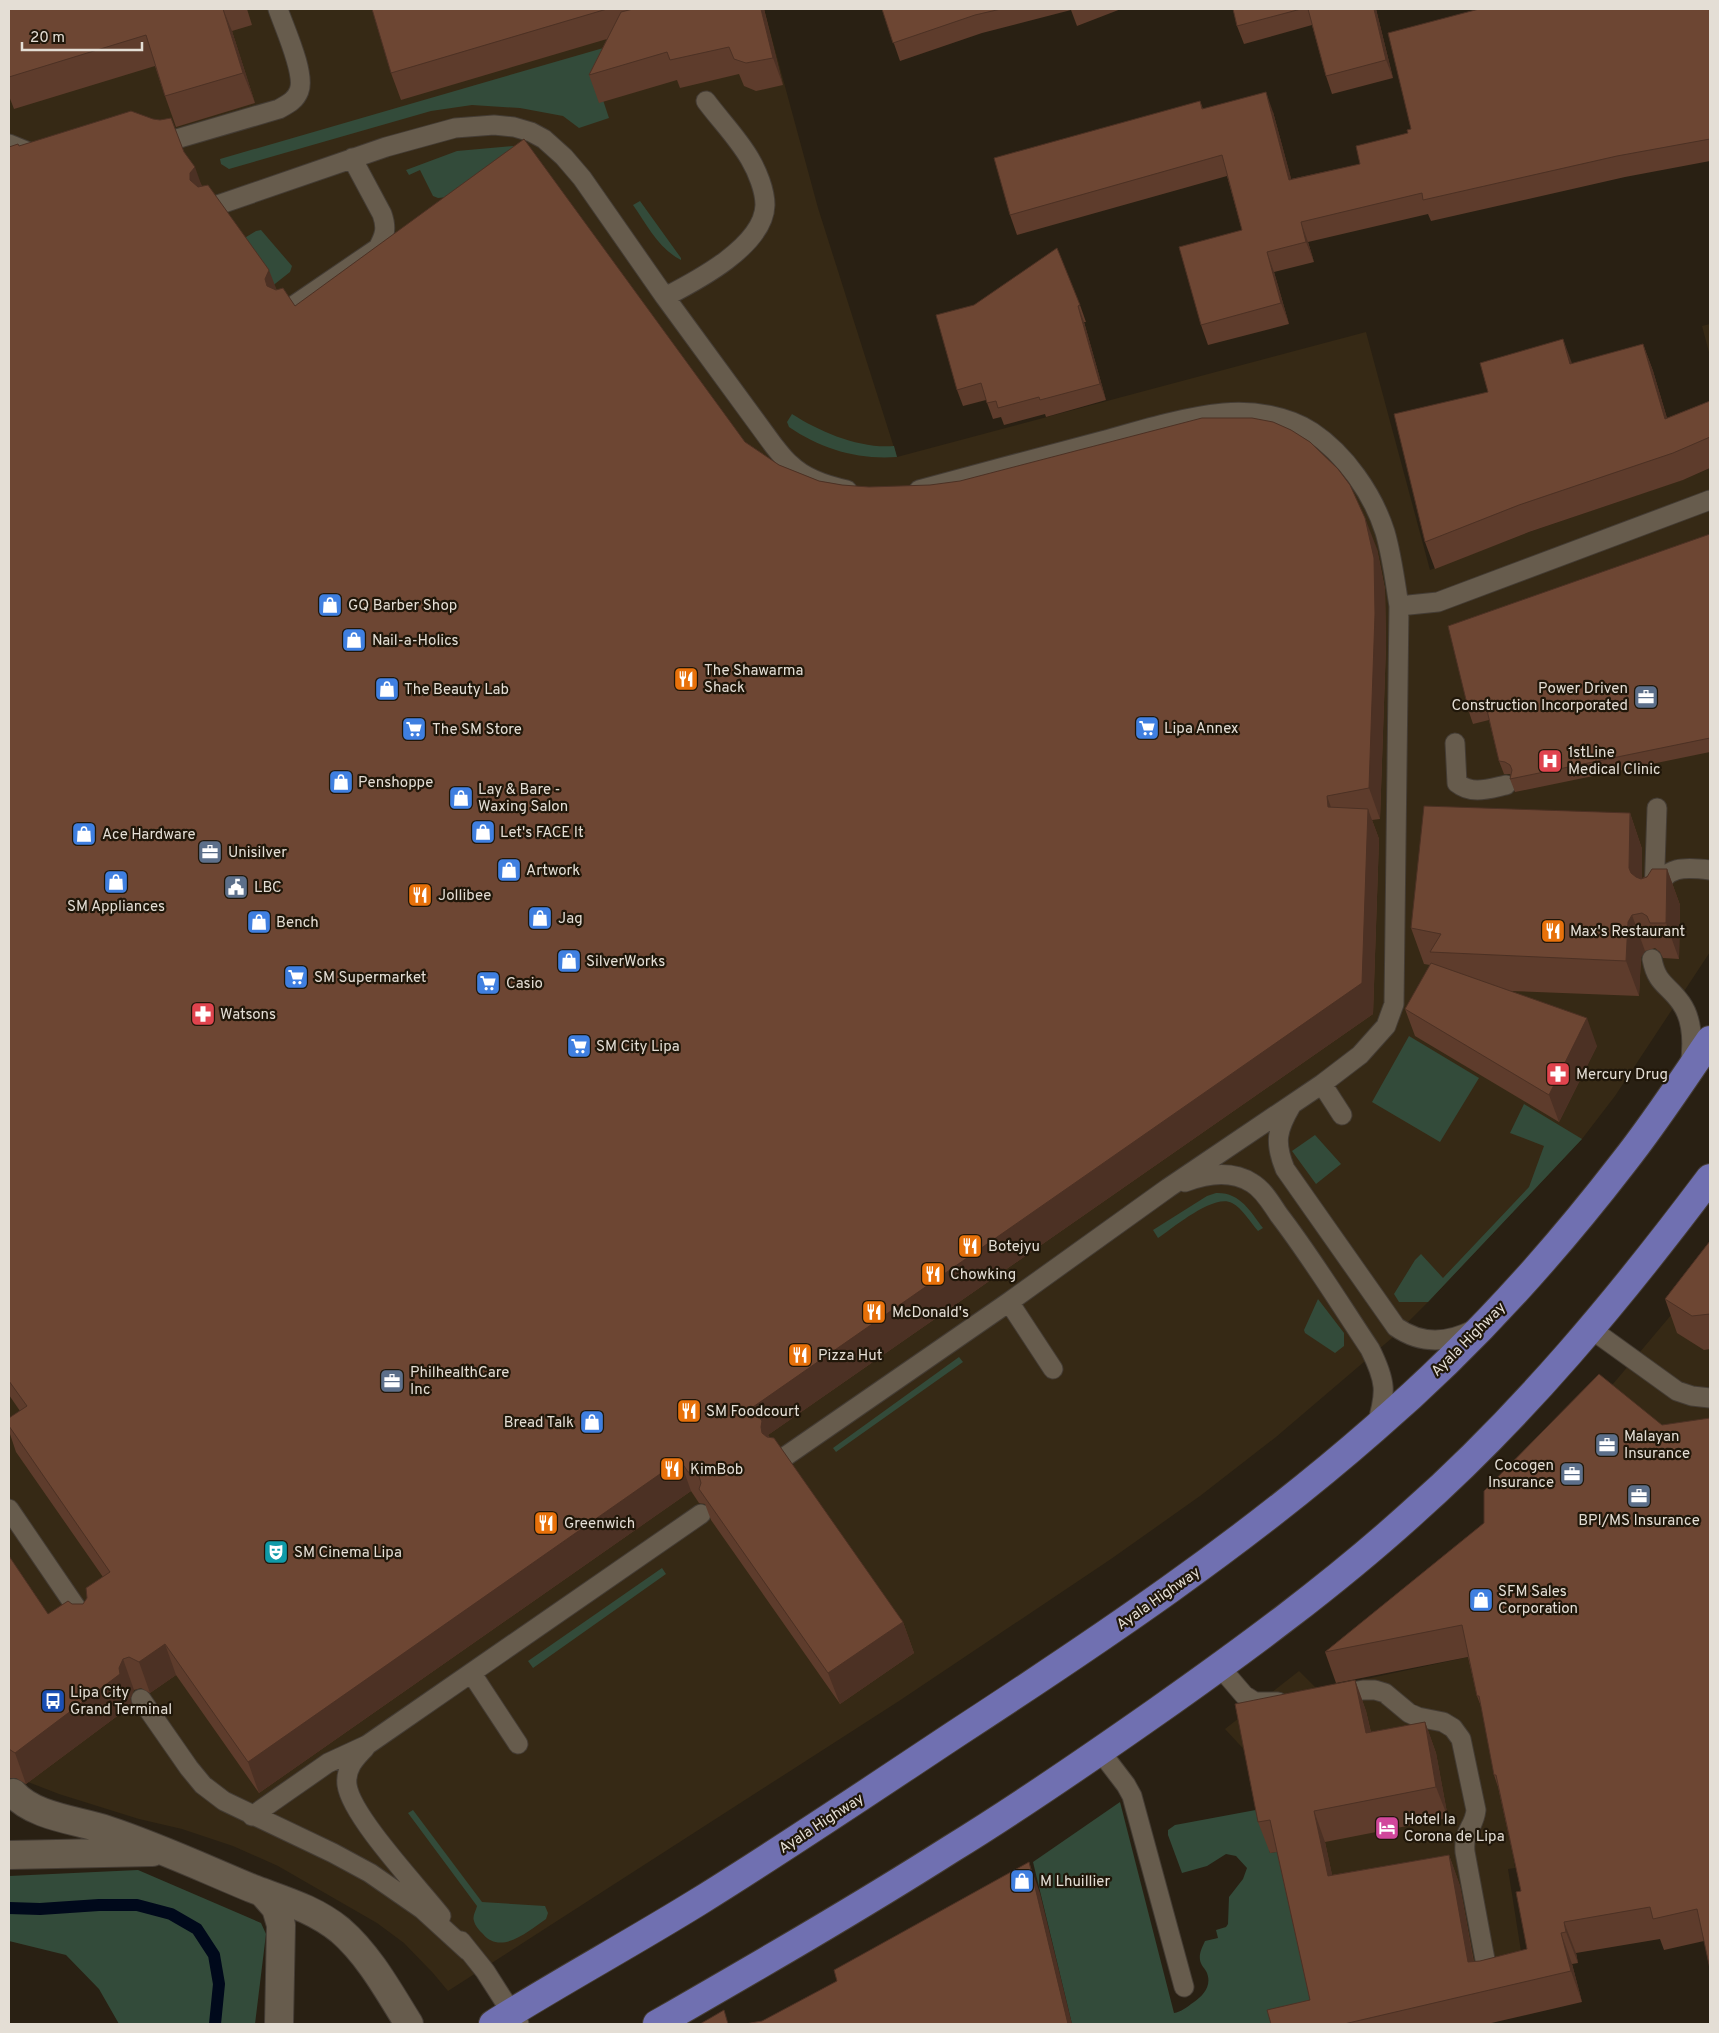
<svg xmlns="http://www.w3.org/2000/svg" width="1719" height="2033" font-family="Overpass,sans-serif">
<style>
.built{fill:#362915}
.green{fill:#334b3a}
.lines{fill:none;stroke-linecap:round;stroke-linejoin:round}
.stream{stroke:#00091b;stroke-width:12}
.service-casing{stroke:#443c34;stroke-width:21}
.minor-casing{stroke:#443c34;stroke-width:30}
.trunk-casing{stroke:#443c34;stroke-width:30}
.service{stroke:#675c4d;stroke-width:19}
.minor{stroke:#675c4d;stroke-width:28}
.trunk{stroke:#7070b1;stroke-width:28}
.wall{fill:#5e3c2c}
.shaded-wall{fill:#4c3124}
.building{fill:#6d4633;stroke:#4c3124}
.labels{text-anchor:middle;stroke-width:4.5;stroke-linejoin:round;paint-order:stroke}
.poi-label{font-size:15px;fill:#e4ded5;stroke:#20170a;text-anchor:start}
.street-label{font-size:15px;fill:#e4ded5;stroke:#20170a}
</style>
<rect width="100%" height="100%" fill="#292013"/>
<!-- built -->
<path class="built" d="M9,9H764L818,208L897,457L1366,332L1430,570L1529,532L1685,479L1710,468V952L1615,1096L1582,1139L1428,1302L1392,1338L1276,1437L1200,1496L1111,1559L899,1701L448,1991L433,1973L404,1943L377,1923L278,1866L233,1846L182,1829L139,1819L59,1794L28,1782L9,1796Z
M1710,324V356L1702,326Z
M1710,1265V1509L1602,1397L1677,1308Z
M1473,1656L1512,1847L1515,1868L1508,1869L1526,1983L1351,2024L1282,1851L1270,1853L1251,1757L1225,1729L1299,1671L1316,1688H1324Z"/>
<!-- green -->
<path class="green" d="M631,40L602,97L609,118L579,128L563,116L520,108L472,105L431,111L229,169L221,164L220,159Z
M513,146L515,147L448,197L438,198L433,196L420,170L409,175L406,170L457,151Z
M640,201L681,258V260C659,249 647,225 633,205Z
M261,230L292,266L290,272L271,287L238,242L256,231Z
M792,414C820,432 860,449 894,446L897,457C858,460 821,449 789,427L787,422Z
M1409,1036L1479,1078L1440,1142L1372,1102Z
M1524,1104L1582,1139L1428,1302H1399L1394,1294L1415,1260L1421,1254L1443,1278L1529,1187L1544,1146L1510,1133Z
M1315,1135L1341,1164L1316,1184L1292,1151Z
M1216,1193C1240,1192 1250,1211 1263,1228L1258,1231C1251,1223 1242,1208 1232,1203C1214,1193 1173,1228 1158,1238L1153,1230L1207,1196Z
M1318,1299L1344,1333V1346L1335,1353L1305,1333L1304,1330Z
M959,1357L963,1362L836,1452L833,1448Z
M662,1568L666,1574L533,1668L528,1661Z
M1120,1802L1174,2013C1181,2012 1187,2007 1194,2002C1203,1996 1212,1986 1207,1973C1205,1968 1201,1966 1200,1960C1199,1953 1202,1948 1205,1941L1218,1938L1216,1930L1226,1927L1228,1924L1229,1897L1243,1879L1247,1868L1236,1856L1226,1854L1207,1866L1182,1873L1168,1835V1830L1175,1825L1261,1809L1270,1853L1282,1851L1320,2024H1072L1033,1862Z
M413,1810L482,1902L545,1906L548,1913L546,1919C530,1930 501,1956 483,1934C480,1931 475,1926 474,1921C472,1916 476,1911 477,1906L408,1813Z
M138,1870L261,1923L266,1934L255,2024H119L99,1989L66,1955L9,1941V1876Z"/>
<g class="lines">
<!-- stream -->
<path class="stream" d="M9,1908L40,1909L99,1905H137L171,1914L197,1929L214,1955L219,1984L215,2024"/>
<defs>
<path id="service" d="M154,135L173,140L279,109C288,104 295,101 299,91C306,74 284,27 278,9
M9,144L36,155
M212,207L386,147L455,128L494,125L514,127L531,132L544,139L564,157L582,178L665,297L774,446C779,452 784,459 790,464C804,478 828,486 847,490
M665,297C696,281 764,246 765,205C765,190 757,171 750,159C738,138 720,120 706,101
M287,310L378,248C385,235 387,228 382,214L352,158
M1399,606L1438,602L1710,500
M1455,743L1457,783C1472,795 1488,789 1506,785
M1656,892C1664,865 1686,867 1710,870
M1654,895L1657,808
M1652,959C1657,985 1668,984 1681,1003C1694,1021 1693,1046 1690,1067
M1322,1084L1342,1115
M1291,1106C1277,1130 1274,1142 1285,1169L1396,1327C1422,1345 1448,1343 1475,1329
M1185,1182C1206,1174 1232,1170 1252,1183C1264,1190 1272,1205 1279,1215C1312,1258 1340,1304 1370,1349C1386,1381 1387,1392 1376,1427
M1009,1302L1053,1369
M1591,1329L1677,1391L1692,1396L1710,1398
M783,1458L1009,1302L1168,1188L1322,1084L1360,1055L1386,1026L1394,1004L1399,606C1395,581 1392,556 1385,532C1373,494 1345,454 1312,432C1288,416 1252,410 1224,413C1184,417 1144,429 1106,440C1044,456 981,473 919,490
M9,1509L88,1625
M1220,1667L1244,1695L1255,1702H1278
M472,1674L518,1744
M1336,1695L1363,1690H1375L1385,1693L1409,1713L1418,1717L1443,1722L1453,1728L1461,1739L1476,1810C1474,1829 1463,1829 1465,1852L1489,1981
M141,1699L189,1768L203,1785L224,1801L333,1853L370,1873L422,1909L468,1951
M365,1748C355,1758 345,1769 347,1785C351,1816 419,1888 441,1916
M1100,1751L1126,1785L1132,1796L1184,1987
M252,1816L328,1763L367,1745L701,1514
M461,1941L485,1971L519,2024"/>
<path id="minor" d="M13,1793C34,1817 77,1820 107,1830C156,1846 203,1868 251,1888C282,1900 313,1908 340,1930C369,1955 389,1992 409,2024
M9,1855L152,1852
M262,1892L276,1908L281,1925L279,2024"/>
<path id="trunk" d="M493,2024C560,1982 630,1944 698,1902C785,1848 871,1790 957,1733C1101,1639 1244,1543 1374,1429C1466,1350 1549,1259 1623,1163C1654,1124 1682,1081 1710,1040
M657,2024C756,1967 855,1910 951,1849C1021,1806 1089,1759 1156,1712C1244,1650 1330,1587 1410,1515C1523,1415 1620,1298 1710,1178"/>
</defs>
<!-- service casing -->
<use href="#service" class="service-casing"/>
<!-- minor casing -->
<use href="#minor" class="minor-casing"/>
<!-- trunk casing -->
<use href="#trunk" class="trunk-casing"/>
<!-- service -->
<use href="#service" class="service"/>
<!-- minor -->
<use href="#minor" class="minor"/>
<!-- trunk -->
<use href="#trunk" class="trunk"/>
</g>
<!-- wall -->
<path class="wall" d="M9,9H247L252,25L232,31L255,103L176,127L165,96L155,66L14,109L9,96Z
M372,9H764L783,85L756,91L744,86L739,74L680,88L677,80L599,103L589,75L607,39L401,100L391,73Z
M882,9H1121L1077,26L1071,10L982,33L900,61Z
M1233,9H1376L1393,78L1332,94L1326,76L1312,25L1244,44L1237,26Z
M1710,9V161L1625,177L1431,221L1428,214L1308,242L1314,262L1274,272L1289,324L1208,345L1201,325L1242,230L1227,176L1017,235L1010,215L1200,101L1203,109L1273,112L1291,179L1360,164L1408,133L1411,129Z
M19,146L184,152L202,186L277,290L295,306L745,442L779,465L819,481L842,485L1377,549L1385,589L1386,645L1380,819L1372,820L1379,839L1373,1014L768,1435L903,1622L914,1653L840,1704L711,1520L705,1504L699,1503L691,1491L259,1793L176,1675L150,1693L141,1688L134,1690L130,1699L132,1705L26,1784L16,1778H9V1556L48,1614L72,1604H83L103,1577L16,1452L9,1431V1418L20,1411L9,1395V147Z
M1080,305L1086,322H1084L1106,400L1046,417L1045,414L1004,425L1001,417L993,419L986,400L963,406L957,390Z
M1643,344L1653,371L1667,418L1710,401V468L1683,480L1529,532L1435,569L1425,542L1488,392L1572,364Z
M1710,534V752L1515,792L1510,779L1511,775L1510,774H1504L1499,761L1489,720L1473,724L1469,712Z
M1630,813L1642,849V878L1667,869L1680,905L1679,959L1663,958L1660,952L1655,948L1645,951L1641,957L1639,996L1510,991L1597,1046L1559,1122L1415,1036L1405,1009L1430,965L1424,964L1411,928Z
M1710,1241V1349L1704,1350L1677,1333L1665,1299Z
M1599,1374L1704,1941L1664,1950L1660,1939L1576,1953L1578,1963L1572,1964L1582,2002L1487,2024H1271L1310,2000L1277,1852L1270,1853L1258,1822L1355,1680L1366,1711L1371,1732L1425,1722L1436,1753L1448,1818L1325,1842L1332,1875L1449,1855L1460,1886L1474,1962L1480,1961L1527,1949L1521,1891L1498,1787L1494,1775L1482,1709L1477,1696L1468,1657L1336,1683L1325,1652L1484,1523Z"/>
<!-- shaded-wall -->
<path class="shaded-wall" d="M223,9L232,31L255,103L243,73Z
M761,9H764L783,85L773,58Z
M1374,9H1376L1393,78L1386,60Z
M1266,92L1273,112L1297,200L1289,180Z
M195,167L206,198L190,180V173Z
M1301,222L1308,242L1314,262L1306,242Z
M1267,252L1274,272L1289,324L1281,303Z
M269,270L281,301L276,310L265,279Z
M1078,306L1084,322L1106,400L1100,384Z
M1563,339L1573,366L1570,364Z
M1643,344L1653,371L1675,446L1665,419Z
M1365,518L1377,549L1385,589L1386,645L1380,819L1369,788Z
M1327,796L1338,827L1328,807Z
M1368,809L1379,839L1373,1014L768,1435L774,1452V1464L753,1407Z
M1630,813L1642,849V903L1629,868Z
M1667,869L1680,905L1679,959L1666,923Z
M1632,915L1645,951L1641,957L1639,996L1626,961L1628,922Z
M1587,1018L1597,1046L1559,1122L1549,1095Z
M680,1460L691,1491L259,1793L248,1762Z
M903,1622L914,1653L840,1704L828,1673Z
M165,1644L176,1675L150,1693L139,1662Z
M123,1659L134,1690L130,1699L132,1705L26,1784L15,1753Z
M1355,1680L1366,1711L1378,1764L1366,1733Z
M1425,1722L1436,1753L1448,1818L1436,1787Z
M1314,1811L1325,1842L1339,1907L1328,1876Z
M1449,1855L1460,1886L1479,1993L1468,1962Z
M1029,1862L1040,1893L1072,2024H1068Z
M1564,1922L1576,1953L1578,1963L1566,1932Z
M1561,1933L1572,1964L1582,2002L1571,1971Z"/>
<!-- building -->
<path class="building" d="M9,9H223L243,73L165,96L146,35L9,77Z
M372,9H607L391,73Z
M633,9H761L773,58L746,63L734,59L729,47L670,60L667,52L589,75L621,12Z
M882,9H1001L975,15L893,43Z
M1233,9H1301L1237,26Z
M1308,9H1374L1386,60L1326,76Z
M1479,9H1710V139L1617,156L1423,200L1422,193L1301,222L1306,242L1267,252L1281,303L1201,325L1179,247L1242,230L1222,155L1010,215L994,158L1200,101L1202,109L1266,92L1289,180L1360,164L1356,146L1408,133L1407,130L1411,129L1388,33Z
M131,111L153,119L160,120L171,118L184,152L195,167L190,173V180L198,187L208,185L269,270L265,279L267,286L276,290L283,288L295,306L524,139L745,442L779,465L819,481L842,485L869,487L930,485L960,481L1202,418H1252L1273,422L1291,430L1310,442L1338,469L1350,485L1365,518L1374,558L1375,614L1369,788L1327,796L1328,807L1368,809L1362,983L753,1407L762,1421L761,1427L762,1433L767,1437L774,1438L903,1622L828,1673L699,1489L701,1483L699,1476L694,1473L688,1472L680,1460L248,1762L165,1644L139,1662L129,1657L123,1659L119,1668L120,1674L15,1753L9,1749V1556L48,1614L68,1601L72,1604H83L87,1598L86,1588L110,1572L9,1426V1418L27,1406L9,1381V147L18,144L19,146Z
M1057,248L1080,305L1078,306L1100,384L1040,400L1039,397L998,408L996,401L987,403L981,383L957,390L936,315L974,305Z
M1563,339L1570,364L1643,344L1665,419L1710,401V437L1673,453L1519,505L1425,542L1394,414L1488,392L1480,363Z
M1710,534V738L1510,779L1512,770L1510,765L1505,762L1499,761L1486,706L1469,712L1448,626Z
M1424,806L1630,813L1629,868L1631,873L1636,877L1641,879L1647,877L1652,869H1667L1666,923H1650L1647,916L1642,913L1632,915L1628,922L1626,961L1430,952L1441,934L1411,928Z
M1431,963L1587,1018L1549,1095L1405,1009Z
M1710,1241V1314L1692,1316L1665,1299Z
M1599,1374L1662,1425L1710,1418V1969L1697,1909L1653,1919L1650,1907L1564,1922L1566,1932L1561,1933L1571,1971L1344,2024H1271L1267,2010L1310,2000L1270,1820L1258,1822L1235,1704L1355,1680L1366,1733L1425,1722L1436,1787L1314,1811L1328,1876L1449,1855L1468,1962L1480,1961L1527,1949L1516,1892L1521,1891L1496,1775H1494L1479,1696H1477L1462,1625L1325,1652L1484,1523V1491Z
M1029,1862L1068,2024H745L762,2021L837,1981L834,1970Z
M724,2010L728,2024H700Z"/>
<!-- icons -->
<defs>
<symbol id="shop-square" viewBox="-11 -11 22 22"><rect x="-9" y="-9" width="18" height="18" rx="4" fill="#3f7fe0" stroke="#20170a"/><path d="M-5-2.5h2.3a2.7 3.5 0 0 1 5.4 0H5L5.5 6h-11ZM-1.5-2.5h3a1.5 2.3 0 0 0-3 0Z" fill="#fff"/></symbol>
<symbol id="restaurant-square" viewBox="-11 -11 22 22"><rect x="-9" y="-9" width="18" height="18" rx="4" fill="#e8710a" stroke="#20170a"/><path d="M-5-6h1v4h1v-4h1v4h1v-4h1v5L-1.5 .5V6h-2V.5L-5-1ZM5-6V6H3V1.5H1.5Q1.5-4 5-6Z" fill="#fff"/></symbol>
<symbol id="office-square" viewBox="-11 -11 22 22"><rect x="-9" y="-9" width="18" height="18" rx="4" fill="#5c6f8a" stroke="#20170a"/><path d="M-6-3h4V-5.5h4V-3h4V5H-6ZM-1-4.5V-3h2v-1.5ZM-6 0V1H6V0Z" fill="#fff"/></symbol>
<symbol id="supermarket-square" viewBox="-11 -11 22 22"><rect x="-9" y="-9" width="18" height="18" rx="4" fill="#3f7fe0" stroke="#20170a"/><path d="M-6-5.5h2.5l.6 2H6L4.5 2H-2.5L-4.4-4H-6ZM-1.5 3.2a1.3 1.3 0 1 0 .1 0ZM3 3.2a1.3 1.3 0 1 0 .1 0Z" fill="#fff"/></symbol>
<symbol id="hospital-square" viewBox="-11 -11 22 22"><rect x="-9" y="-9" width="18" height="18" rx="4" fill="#e0444e" stroke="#20170a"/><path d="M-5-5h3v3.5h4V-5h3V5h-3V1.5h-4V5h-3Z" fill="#fff"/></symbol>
<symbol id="civic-square" viewBox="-11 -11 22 22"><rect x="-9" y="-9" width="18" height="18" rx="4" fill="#5c6f8a" stroke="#20170a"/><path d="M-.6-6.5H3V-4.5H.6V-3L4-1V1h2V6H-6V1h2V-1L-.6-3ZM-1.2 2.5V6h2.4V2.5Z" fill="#fff"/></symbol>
<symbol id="pharmacy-square" viewBox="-11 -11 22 22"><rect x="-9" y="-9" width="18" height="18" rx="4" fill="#e0444e" stroke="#20170a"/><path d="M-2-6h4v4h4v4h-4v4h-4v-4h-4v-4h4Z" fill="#fff"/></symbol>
<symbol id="theatre-square" viewBox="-11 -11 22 22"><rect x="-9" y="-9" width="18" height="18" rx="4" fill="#0f9aa8" stroke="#20170a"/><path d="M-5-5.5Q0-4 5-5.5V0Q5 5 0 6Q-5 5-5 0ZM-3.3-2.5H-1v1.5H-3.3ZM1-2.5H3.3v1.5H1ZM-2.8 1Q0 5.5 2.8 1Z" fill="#fff"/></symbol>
<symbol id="bus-square" viewBox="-11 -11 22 22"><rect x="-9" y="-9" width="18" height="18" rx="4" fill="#1a4fb4" stroke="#20170a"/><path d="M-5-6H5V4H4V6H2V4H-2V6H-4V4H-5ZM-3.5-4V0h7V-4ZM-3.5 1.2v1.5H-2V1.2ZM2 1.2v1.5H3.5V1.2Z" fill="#fff"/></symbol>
<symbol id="hotel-square" viewBox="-11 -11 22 22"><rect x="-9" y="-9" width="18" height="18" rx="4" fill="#d1479c" stroke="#20170a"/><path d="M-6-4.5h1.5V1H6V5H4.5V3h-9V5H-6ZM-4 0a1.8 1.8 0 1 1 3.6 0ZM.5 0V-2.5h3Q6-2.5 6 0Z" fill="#fff"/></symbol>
</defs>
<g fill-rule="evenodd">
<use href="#shop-square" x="316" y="591" width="28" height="28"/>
<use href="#shop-square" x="340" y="626" width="28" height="28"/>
<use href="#restaurant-square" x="672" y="665" width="28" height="28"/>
<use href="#shop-square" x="373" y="675" width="28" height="28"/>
<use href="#office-square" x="1632" y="683" width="28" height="28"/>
<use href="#supermarket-square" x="1133" y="714" width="28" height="28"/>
<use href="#supermarket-square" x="400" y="715" width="28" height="28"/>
<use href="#hospital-square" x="1536" y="747" width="28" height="28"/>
<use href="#shop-square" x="327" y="768" width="28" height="28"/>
<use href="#shop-square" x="447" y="784" width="28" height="28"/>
<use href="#shop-square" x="469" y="818" width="28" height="28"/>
<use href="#shop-square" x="70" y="820" width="28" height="28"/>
<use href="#office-square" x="196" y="838" width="28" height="28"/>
<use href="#shop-square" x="495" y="856" width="28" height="28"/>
<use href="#shop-square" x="102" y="868" width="28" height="28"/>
<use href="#civic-square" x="222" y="873" width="28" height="28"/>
<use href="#restaurant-square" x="406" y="881" width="28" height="28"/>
<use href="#shop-square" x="526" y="904" width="28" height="28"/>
<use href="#shop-square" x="245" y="908" width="28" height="28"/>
<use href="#restaurant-square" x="1539" y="917" width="28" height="28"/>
<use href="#shop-square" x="555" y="947" width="28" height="28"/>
<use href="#supermarket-square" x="282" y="963" width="28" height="28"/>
<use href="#supermarket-square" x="474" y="969" width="28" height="28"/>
<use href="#pharmacy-square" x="189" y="1000" width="28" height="28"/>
<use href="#supermarket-square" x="565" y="1032" width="28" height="28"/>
<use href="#pharmacy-square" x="1544" y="1060" width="28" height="28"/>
<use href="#restaurant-square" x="956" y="1232" width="28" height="28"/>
<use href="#restaurant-square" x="919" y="1260" width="28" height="28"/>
<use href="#restaurant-square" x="860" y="1298" width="28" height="28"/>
<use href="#restaurant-square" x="786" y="1341" width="28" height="28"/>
<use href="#office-square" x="378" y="1367" width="28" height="28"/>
<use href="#restaurant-square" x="675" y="1397" width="28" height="28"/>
<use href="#shop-square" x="578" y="1408" width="28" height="28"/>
<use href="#office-square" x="1593" y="1431" width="28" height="28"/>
<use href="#restaurant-square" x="658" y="1455" width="28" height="28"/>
<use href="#office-square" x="1558" y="1460" width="28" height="28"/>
<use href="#office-square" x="1625" y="1482" width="28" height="28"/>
<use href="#restaurant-square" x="532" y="1509" width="28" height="28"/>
<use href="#theatre-square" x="262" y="1538" width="28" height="28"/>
<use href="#shop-square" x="1467" y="1586" width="28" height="28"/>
<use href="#bus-square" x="39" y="1687" width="28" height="28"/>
<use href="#hotel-square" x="1373" y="1814" width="28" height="28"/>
<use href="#shop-square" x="1008" y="1867" width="28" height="28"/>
</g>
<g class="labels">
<!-- poi labels -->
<g class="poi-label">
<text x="348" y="610">GQ Barber Shop</text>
<text x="372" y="645">Nail-a-Holics</text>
<text x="704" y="675">The Shawarma<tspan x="704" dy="17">Shack</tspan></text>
<text x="1628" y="693" text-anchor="end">Power Driven<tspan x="1628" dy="17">Construction Incorporated</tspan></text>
<text x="404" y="694">The Beauty Lab</text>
<text x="1164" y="733">Lipa Annex</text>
<text x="432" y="734">The SM Store</text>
<text x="1568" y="757">1stLine<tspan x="1568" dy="17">Medical Clinic</tspan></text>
<text x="358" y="787">Penshoppe</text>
<text x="478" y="794">Lay &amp; Bare -<tspan x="478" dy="17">Waxing Salon</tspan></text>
<text x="500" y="837">Let's FACE It</text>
<text x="102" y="839">Ace Hardware</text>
<text x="228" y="857">Unisilver</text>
<text x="526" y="875">Artwork</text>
<text x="254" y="892">LBC</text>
<text x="438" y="900">Jollibee</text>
<text x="116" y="911" text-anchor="middle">SM Appliances</text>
<text x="558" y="923">Jag</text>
<text x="276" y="927">Bench</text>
<text x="1570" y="936">Max's Restaurant</text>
<text x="586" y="966">SilverWorks</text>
<text x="314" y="982">SM Supermarket</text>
<text x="506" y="988">Casio</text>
<text x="220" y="1019">Watsons</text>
<text x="596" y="1051">SM City Lipa</text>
<text x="1576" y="1079">Mercury Drug</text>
<text x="988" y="1251">Botejyu</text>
<text x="950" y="1279">Chowking</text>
<text x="892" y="1317">McDonald's</text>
<text x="818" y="1360">Pizza Hut</text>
<text x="410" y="1377">PhilhealthCare<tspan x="410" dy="17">Inc</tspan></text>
<text x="706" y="1416">SM Foodcourt</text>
<text x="574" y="1427" text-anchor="end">Bread Talk</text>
<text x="1624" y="1441">Malayan<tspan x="1624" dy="17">Insurance</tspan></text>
<text x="1554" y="1470" text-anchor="end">Cocogen<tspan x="1554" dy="17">Insurance</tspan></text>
<text x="690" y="1474">KimBob</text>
<text x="1639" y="1525" text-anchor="middle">BPI/MS Insurance</text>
<text x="564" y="1528">Greenwich</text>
<text x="294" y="1557">SM Cinema Lipa</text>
<text x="1498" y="1596">SFM Sales<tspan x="1498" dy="17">Corporation</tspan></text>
<text x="70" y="1697">Lipa City<tspan x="70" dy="17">Grand Terminal</tspan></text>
<text x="1404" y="1824">Hotel la<tspan x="1404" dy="17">Corona de Lipa</tspan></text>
<text x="1040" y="1886">M Lhuillier</text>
</g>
<!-- street labels -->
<g class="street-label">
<text transform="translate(1468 1339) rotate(-45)" y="5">Ayala Highway</text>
<text transform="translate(1158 1598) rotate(-35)" y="5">Ayala Highway</text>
<text transform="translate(821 1823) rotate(-33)" y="5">Ayala Highway</text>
</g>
</g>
<!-- border -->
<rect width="1719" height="2033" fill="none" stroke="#e4ded5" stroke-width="20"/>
<!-- scale -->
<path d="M22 42v8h120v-8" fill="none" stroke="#e4ded5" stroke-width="2.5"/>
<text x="30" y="42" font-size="15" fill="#e4ded5" stroke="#20170a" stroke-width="4" paint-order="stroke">20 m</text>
</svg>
